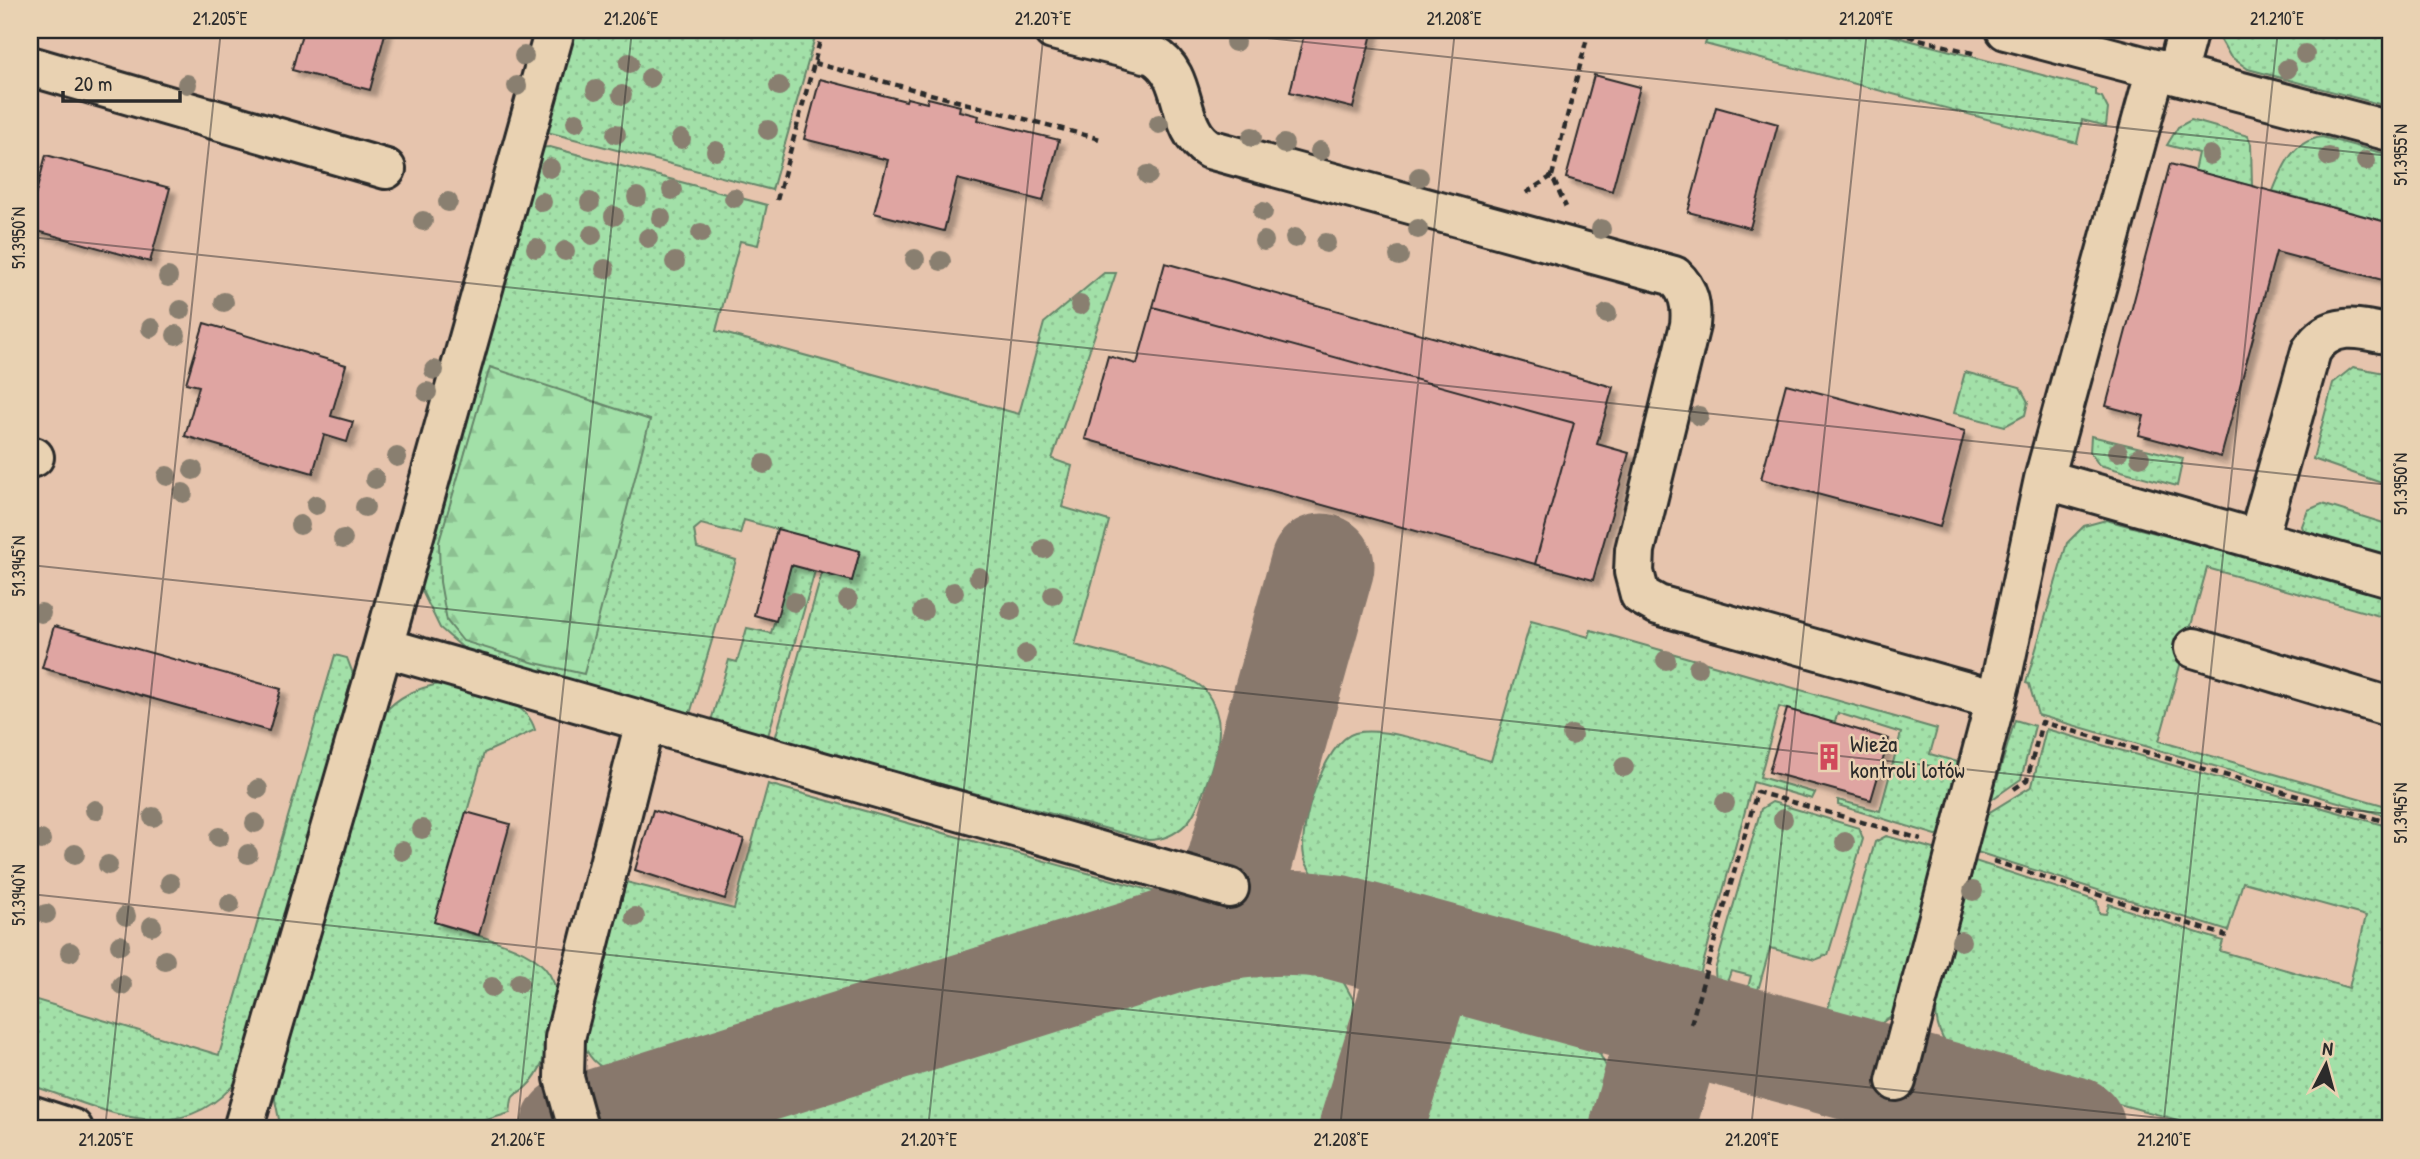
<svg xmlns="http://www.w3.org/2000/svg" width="2420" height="1159" font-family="'Patrick Hand',sans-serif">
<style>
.grass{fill:url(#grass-dots);stroke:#66866a;stroke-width:2}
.forest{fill:url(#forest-firs);stroke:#66866a;stroke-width:2}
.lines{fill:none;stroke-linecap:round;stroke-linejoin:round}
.taxiway{stroke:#88786c;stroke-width:105}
.building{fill:#dfa5a2;stroke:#2b2b2b;stroke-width:2;filter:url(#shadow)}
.minor-casing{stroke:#2b2b2b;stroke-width:44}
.path{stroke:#2b2b2b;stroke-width:4.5;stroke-dasharray:7 5;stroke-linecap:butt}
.minor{stroke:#e9d2b2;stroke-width:38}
.tree{fill:#897f70}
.ticks{fill:none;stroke:#2b2b2b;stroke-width:2;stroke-opacity:0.45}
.labels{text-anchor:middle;stroke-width:5;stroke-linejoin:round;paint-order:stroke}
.poi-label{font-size:23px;fill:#2b2b2b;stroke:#e9d2b2;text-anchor:start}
.neatline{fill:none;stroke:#2b2b2b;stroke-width:2.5}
.ticks-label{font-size:18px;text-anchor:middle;fill:#2b2b2b}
</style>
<defs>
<pattern id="grass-dots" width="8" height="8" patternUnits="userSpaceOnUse" patternTransform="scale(1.75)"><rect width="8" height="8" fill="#a2e0a8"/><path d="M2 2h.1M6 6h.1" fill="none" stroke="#8cc091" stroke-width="1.8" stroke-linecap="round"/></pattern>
<pattern id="forest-firs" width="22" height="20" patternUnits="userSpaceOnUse" patternTransform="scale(1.75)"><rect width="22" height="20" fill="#a2e0a8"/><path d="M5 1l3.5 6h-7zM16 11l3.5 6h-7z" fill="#8cc091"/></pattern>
<filter id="shadow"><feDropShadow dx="6" dy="6" stdDeviation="2" flood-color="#0004"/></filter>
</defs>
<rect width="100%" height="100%" fill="#e6c4ad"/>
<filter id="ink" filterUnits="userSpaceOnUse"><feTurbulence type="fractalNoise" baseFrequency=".0143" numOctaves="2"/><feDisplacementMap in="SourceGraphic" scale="14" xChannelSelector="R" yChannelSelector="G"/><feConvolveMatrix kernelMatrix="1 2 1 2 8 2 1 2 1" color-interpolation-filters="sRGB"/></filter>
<g filter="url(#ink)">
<!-- grass -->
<path class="grass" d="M570,30H817L772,190L543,131Z
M1711,30H1870L2096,89V95L2102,97L2108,109L2106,126L2082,120L2077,143L1705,44Z
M2215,30H2390V107L2248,69L2230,56Z
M2191,120L2248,136L2251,144L2252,186L2194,171L2198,153L2167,145L2178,127Z
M2322,137L2390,155V223L2273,191C2283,166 2293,141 2322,137Z
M550,147L767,205L758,245L740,241L716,331L1019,414L1044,323L1104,273H1116L1052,459L1072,466L1062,507L1109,521L1075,645C1103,653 1187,670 1205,690C1213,701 1219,716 1219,730C1219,750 1200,811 1186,824C1175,835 1162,840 1148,840L775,739L822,573L860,552L744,520L740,534L701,524L694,530L697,548L736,560L690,714L469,653L440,628L421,589L419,575L537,148Z
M2353,367L2390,374L2387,438L2390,439V486L2313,459L2333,383Z
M1965,372L2020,387L2028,402L2025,415L2005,426L1954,413Z
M2091,436L2183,458L2177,486L2099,465L2090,452Z
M2322,504L2390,525V559L2304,532L2302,526L2308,510Z
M2106,520L2390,595V619L2207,568L2159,741L2390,807V817L2038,715L2029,684L2026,683L2067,543L2084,526Z
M791,565L815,571L768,736L711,721L729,660L737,662L747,628L771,633Z
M1531,621L1589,637L1591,630L1937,729L1930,754L1968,765L1943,834L1936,835L1838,805V800L1880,811L1901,733L1838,713L1834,724L1779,707L1760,777L1815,793L1812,799L1753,782L1701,971L1698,979L1684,987L1329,890C1318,881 1307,870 1304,856C1298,828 1324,741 1355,733C1387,725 1458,752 1491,761Z
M335,655L347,658L353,674L241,1076C180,1154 107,1109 30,1085V998L219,1055Z
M444,683C476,692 525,695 535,730L484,753L435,922C510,949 587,947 546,1056C541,1067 535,1079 526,1087C523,1090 516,1093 513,1097C511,1100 511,1109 510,1113L456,1129H281L275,1100L277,1065L381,716C399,695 417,688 444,683Z
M2015,720L2035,726L2021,779L1991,800Z
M2046,729L2390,827V1118L2378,1129H2211L1964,1062C1946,1049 1936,1031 1936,1009L1975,861L2097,901L2099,913L2106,914L2109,904L2223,941L2220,951L2349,988L2366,916L2243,882L2228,931L1977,852L1985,815L2032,786Z
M768,784L1181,899L1177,904L628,1077C608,1073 590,1064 584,1044L626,882L734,909Z
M1772,802L1859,828L1863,839L1828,955L1815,960L1770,948L1756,997L1744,1003L1751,976L1731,971L1722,997L1716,985L1715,970L1761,809Z
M1886,836L1934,849L1939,854L1901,1008L1878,1026L1860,1034L1829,1026L1827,1012L1875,842Z
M1275,958L1334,965L1365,1021L1335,1129H695L1242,960Z
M1475,1006L1591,1037L1620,1093L1609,1129H1396L1422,1037Z"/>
<!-- forest -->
<path class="forest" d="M490,367L650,420L584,674L535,663L463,641L447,621L440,582L439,542Z"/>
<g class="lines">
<!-- taxiway -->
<path class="taxiway" d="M1178,939C1203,917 1224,899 1238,868L1322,566
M573,1129L1178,939C1232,924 1280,919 1336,927L2073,1129
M1371,1129L1426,952
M1642,1129L1673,1019"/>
</g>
<!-- building -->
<path class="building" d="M303,30H386L370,90L292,70Z
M1305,30H1373L1353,108L1290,92Z
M1594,75L1640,87L1612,191L1566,178Z
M820,79L906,101L907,98L927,103L928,98L960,106L959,111L979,116L978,120L1059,140L1043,201L957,179L944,231L874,213L888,160L804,139Z
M1716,107L1778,124L1750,228L1688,212Z
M46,155L170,188L150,262L30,229V215Z
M2170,164L2390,223V282L2276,252L2221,457L2139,435L2144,416L2106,406Z
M1165,263L1613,387L1597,444L1629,453L1593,580L1535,564L1574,423L1153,307Z
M1153,307L1574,423L1535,564L1085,439L1108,356L1137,364Z
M204,323L346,365L331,416L353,422L347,442L324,435L313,473L185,436L199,386L186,383Z
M1786,384L1965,431L1940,527L1761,479Z
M777,529L860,551L852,581L791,565L776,621L754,615Z
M54,626L281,689L269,731L42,668Z
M1787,709L1889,739L1871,800L1769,772Z
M653,810L744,839L725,899L635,870Z
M466,812L510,824L479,935L434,922Z"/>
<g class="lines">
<defs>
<path id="minor" d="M1053,30L1153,55C1190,76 1174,128 1209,149L1674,276C1689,290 1692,305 1690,325L1635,550L1634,572L1640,595L1658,605L1996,700
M2006,30L2390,131
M30,66L386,169
M2176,74L2188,30
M30,456L34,457
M2044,479L2390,577
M2258,539L2311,351C2330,320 2360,328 2390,335
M383,647L1229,888
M2194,648L2390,707
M1896,1081L2002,676L2044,479L2156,69
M30,1115L73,1129
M578,1128L564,1078L565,1038L645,722
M243,1129L383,647L555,30"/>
</defs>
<!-- minor casing -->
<use href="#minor" class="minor-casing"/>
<!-- path -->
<path class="path" d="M1885,30L1976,54
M814,63L1100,139
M1552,176L1589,30
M1526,193L1552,176L1566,207
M777,200L823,30
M2014,789L2027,780L2042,722L2390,823
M1993,861L2227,936
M1691,1024L1757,792L1921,839"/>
<!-- minor -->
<use href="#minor" class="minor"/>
</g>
<!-- trees -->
<g class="tree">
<circle cx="1235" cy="42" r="10"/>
<circle cx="2305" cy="54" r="10"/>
<circle cx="524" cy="56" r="10"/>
<circle cx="629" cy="63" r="10"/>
<circle cx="2287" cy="69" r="10"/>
<circle cx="650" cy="78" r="10"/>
<circle cx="187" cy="84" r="10"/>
<circle cx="517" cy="86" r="10"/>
<circle cx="779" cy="86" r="10"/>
<circle cx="596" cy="90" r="10"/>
<circle cx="622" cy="95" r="10"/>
<circle cx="576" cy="122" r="10"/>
<circle cx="1159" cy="124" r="10"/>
<circle cx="768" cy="130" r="10"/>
<circle cx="616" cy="134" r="10"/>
<circle cx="1252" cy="137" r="10"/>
<circle cx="681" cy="139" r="10"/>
<circle cx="1284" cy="144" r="10"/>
<circle cx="716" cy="151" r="10"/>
<circle cx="1320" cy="151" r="10"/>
<circle cx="2210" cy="155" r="10"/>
<circle cx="2329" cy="157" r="10"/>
<circle cx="2366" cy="161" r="10"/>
<circle cx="550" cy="168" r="10"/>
<circle cx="1148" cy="175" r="10"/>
<circle cx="1419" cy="177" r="10"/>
<circle cx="672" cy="190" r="10"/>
<circle cx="637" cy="197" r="10"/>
<circle cx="734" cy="198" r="10"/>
<circle cx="448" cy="202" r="10"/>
<circle cx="542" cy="202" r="10"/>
<circle cx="590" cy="202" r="10"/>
<circle cx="1263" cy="212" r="10"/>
<circle cx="614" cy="216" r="10"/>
<circle cx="661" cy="218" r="10"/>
<circle cx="423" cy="221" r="10"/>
<circle cx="1418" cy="229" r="10"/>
<circle cx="1601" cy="229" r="10"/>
<circle cx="701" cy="233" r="10"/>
<circle cx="592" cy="235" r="10"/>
<circle cx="648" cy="238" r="10"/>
<circle cx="1295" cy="238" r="10"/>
<circle cx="1264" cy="241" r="10"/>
<circle cx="1326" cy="243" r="10"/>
<circle cx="536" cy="248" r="10"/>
<circle cx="565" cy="251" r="10"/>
<circle cx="1399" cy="256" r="10"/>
<circle cx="915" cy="259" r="10"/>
<circle cx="941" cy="261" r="10"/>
<circle cx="675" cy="262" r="10"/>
<circle cx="605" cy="269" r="10"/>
<circle cx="168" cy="277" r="10"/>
<circle cx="224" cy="302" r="10"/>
<circle cx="1080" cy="305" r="10"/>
<circle cx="181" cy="310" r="10"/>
<circle cx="1607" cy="314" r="10"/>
<circle cx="151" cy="328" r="10"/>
<circle cx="176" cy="335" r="10"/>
<circle cx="434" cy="370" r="10"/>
<circle cx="427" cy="392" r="10"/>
<circle cx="1699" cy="416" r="10"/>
<circle cx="2118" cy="452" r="10"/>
<circle cx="397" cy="457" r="10"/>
<circle cx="2140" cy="457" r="10"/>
<circle cx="764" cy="464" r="10"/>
<circle cx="193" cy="470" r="10"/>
<circle cx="167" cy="476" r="10"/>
<circle cx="375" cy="479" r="10"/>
<circle cx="183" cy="493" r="10"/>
<circle cx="316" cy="505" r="10"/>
<circle cx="365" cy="507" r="10"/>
<circle cx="300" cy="525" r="10"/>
<circle cx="343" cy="539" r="10"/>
<circle cx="1044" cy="549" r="10"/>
<circle cx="979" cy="577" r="10"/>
<circle cx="954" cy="592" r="10"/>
<circle cx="1053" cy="595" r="10"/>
<circle cx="848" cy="600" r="10"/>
<circle cx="794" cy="602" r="10"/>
<circle cx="923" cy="611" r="10"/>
<circle cx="1011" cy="611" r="10"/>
<circle cx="41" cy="613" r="10"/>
<circle cx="1026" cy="654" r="10"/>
<circle cx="1666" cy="660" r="10"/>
<circle cx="1698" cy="668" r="10"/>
<circle cx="1572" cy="735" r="10"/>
<circle cx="1624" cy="767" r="10"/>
<circle cx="258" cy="789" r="10"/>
<circle cx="1725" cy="803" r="10"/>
<circle cx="95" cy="810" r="10"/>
<circle cx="153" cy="817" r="10"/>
<circle cx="1783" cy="819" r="10"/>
<circle cx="255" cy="823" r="10"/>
<circle cx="422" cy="829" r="10"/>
<circle cx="219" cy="837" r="10"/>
<circle cx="41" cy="840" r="10"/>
<circle cx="1845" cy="842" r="10"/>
<circle cx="402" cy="851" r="10"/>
<circle cx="75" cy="854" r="10"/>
<circle cx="248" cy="854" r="10"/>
<circle cx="108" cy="865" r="10"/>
<circle cx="170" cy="883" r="10"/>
<circle cx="1973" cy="891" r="10"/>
<circle cx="230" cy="904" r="10"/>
<circle cx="46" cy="914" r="10"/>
<circle cx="126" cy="916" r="10"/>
<circle cx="635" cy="917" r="10"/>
<circle cx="152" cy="926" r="10"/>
<circle cx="1961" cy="941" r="10"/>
<circle cx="120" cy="945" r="10"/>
<circle cx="70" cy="952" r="10"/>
<circle cx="165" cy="960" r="10"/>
<circle cx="519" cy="983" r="10"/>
<circle cx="122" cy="985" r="10"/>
<circle cx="492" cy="987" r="10"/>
</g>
</g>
<!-- ticks -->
<path class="ticks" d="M1191,30L2390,156M30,237L2390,485M30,565L2390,814M30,894L2265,1129M105,1129L221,30M517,1129L632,30M928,1129L1044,30M1340,1129L1455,30M1751,1129L1867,30M2163,1129L2278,30"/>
<!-- icons -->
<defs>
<symbol id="building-bare" viewBox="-9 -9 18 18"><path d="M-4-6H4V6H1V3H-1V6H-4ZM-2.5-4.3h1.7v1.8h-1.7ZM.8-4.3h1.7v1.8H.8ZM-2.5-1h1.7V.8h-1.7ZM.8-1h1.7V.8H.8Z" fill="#d1495b" stroke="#e9d2b2" stroke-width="2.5" paint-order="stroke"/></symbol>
</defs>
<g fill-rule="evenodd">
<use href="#building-bare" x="1810" y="738" width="38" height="38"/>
</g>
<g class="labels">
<!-- poi labels -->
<g class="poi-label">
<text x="1850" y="752">Wieża<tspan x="1850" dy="26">kontroli lotów</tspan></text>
</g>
</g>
<!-- margin -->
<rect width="2420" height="1159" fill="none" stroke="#e9d2b2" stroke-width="77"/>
<!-- north arrow -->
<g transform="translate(2326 1065) rotate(6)" stroke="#e9d2b2" stroke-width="5" paint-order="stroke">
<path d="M0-5L12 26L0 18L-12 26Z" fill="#2b2b2b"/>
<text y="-10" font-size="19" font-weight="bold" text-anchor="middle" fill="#2b2b2b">N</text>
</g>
<!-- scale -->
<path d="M63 91v10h117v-10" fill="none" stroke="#2b2b2b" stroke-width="3.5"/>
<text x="74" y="91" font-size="21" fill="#2b2b2b" stroke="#e9d2b2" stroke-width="5" paint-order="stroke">20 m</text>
<rect x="38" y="38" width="2344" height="1082" class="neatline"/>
<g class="ticks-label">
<text x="220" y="25">21.205°E</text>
<text x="631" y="25">21.206°E</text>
<text x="1043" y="25">21.207°E</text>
<text x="1454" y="25">21.208°E</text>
<text x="1866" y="25">21.209°E</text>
<text x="2277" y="25">21.210°E</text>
<text transform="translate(2401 155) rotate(-90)" y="6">51.3955°N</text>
<text transform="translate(19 238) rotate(-90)" y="6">51.3950°N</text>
<text transform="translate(2401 484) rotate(-90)" y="6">51.3950°N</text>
<text transform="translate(19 566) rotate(-90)" y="6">51.3945°N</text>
<text transform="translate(2401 813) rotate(-90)" y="6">51.3945°N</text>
<text transform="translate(19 895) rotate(-90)" y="6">51.3940°N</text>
<text x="106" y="1146">21.205°E</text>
<text x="518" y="1146">21.206°E</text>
<text x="929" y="1146">21.207°E</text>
<text x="1341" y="1146">21.208°E</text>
<text x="1752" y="1146">21.209°E</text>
<text x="2164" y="1146">21.210°E</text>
</g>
</svg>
